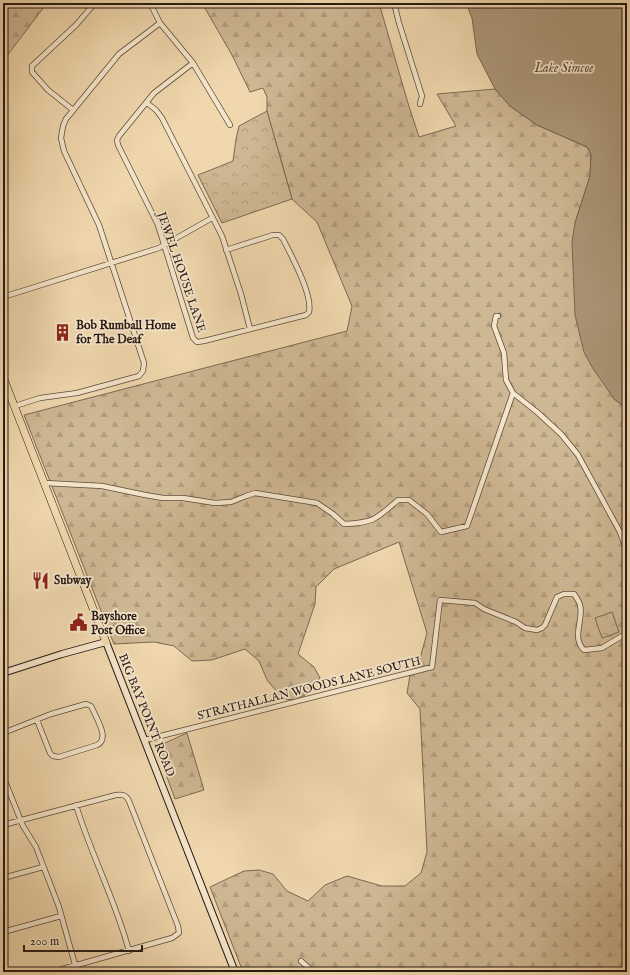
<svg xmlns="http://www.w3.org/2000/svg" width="630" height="975" font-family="'IM FELL English',serif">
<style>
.forest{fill:url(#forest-firs);stroke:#7a6954}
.park{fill:url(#park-crowns);stroke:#7a6954}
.water{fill:#ac9779;stroke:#776551}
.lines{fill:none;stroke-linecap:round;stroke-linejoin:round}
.street-casing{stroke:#594a3b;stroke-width:6}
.secondary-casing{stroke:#271b15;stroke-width:8}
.primary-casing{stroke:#271b15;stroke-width:8}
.street{stroke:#f5e5ca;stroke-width:4.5}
.secondary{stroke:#f5e5ca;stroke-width:6}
.primary{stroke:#f0d7ad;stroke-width:7}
.labels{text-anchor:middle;stroke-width:3.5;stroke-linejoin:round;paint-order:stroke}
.street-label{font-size:12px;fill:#271b15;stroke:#f5e5ca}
.poi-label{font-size:12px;font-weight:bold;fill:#271b15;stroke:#f5e5ca;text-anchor:start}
.water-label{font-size:13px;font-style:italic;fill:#5c4d3d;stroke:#f5e5ca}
</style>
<defs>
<pattern id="forest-firs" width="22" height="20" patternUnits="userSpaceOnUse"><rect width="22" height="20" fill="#ceb793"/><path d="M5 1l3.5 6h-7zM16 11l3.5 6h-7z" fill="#b19d7e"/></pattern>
<pattern id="park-crowns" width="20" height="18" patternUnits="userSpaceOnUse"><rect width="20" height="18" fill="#ceb793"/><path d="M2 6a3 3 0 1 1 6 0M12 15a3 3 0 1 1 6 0" fill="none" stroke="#b19d7e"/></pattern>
</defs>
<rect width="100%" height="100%" fill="#f0d7ad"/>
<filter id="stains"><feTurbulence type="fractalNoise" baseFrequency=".005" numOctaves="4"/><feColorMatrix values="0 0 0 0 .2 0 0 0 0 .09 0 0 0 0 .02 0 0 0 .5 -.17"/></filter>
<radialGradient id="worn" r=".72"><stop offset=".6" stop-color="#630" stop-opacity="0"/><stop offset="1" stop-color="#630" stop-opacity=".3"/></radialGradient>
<!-- forest -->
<path class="forest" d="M3,3H47L3,61Z
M202,3H379L407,100L419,137L456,126L437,94L495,89L510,106L537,125L587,147L591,154L590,176L575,223L614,399L627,408V972H243L210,887L244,871L259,870L273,874L287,891L308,901L325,885L347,876L382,886H405L421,873L427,852L420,709L407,693L410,675L419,662L427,633L399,542L334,569L316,587L315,604L298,654L314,667L320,678L305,695L296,700L283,699L267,680L259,661L245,649L212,660L192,661L174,646L154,642L114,644L24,415L347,331L352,306L317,222L292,199L267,111V97L263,88L250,92L232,55Z
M187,733L204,790L175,799L156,747Z"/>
<!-- park -->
<path class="park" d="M267,111L292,199L222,223L198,175L233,161L236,139L239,126Z
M612,612L619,632L602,638L595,618Z"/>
<!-- water -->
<path class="water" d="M466,3H627V408L614,399L592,367L584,352L575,315L572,242L575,223L590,176L591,154L587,147L537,125L510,106L495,89L477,54L472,18Z"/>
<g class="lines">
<defs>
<path id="street" d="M150,3L160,23L193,63L230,125
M394,3L399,23L422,96L420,104
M193,63L154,93L119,136L117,140L118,145L158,225L193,338L197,342L204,341L306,315L309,312C313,295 291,255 283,239L279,235H273L226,250
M147,103L156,110L162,118L222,236L241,294L250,329
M73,110L48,90L32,72V66L76,25L95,3
M3,297L159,248L212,218
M498,316H496L494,326L504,353L506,380L513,393L537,412L561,434L578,455L620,532L627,551
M15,406L40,398L77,393L139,376L143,371L144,363L99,225L64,151L61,138L63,126L66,119L119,54L160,23
M45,483L102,486L145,495L163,498H183L215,503L231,502L246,496L255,493L317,503L333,514L344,524C374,523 376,519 398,500H409L427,514L441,532L467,526L513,393
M3,733L51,714L86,704L91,706L93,710C97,720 110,739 97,745L59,757L53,756L50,753L37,720
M145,740L432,667L440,600L475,603L484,609L516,622L525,628L537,630L542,628L545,625L557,597L564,594H574C576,597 579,601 580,605C584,620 571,637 584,650L602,648L627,633
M3,776L23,826L36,847L59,907L77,972
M76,805C91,855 116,901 129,951
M3,825L116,795C123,794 126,795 129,801L178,926L179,933L172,938L52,972
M3,878L43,867
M3,932L61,916
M301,961L309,968L311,972"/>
<path id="secondary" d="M3,673L62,654L106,642L235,972"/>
<path id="primary" d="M3,377L106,642"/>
</defs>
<!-- street casing -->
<use href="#street" class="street-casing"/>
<!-- secondary casing -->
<use href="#secondary" class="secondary-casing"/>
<!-- primary casing -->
<use href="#primary" class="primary-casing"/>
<!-- street -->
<use href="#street" class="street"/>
<!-- secondary -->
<use href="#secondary" class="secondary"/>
<!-- primary -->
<use href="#primary" class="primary"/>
</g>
<!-- icons -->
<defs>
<symbol id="building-bare" viewBox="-9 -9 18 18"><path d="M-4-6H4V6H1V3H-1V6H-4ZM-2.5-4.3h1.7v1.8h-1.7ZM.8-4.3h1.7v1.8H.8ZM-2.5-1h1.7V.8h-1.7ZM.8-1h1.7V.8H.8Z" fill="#8f2418" stroke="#f5e5ca" stroke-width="2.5" paint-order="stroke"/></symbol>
<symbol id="restaurant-bare" viewBox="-9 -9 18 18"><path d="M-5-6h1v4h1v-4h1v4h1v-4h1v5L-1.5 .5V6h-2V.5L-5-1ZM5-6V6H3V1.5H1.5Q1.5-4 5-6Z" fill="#8f2418" stroke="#f5e5ca" stroke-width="2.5" paint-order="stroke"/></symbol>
<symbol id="civic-bare" viewBox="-9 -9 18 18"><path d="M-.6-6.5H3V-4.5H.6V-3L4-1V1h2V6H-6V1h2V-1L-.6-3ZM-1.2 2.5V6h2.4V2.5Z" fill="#8f2418" stroke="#f5e5ca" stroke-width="2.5" paint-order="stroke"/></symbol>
</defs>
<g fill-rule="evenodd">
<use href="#building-bare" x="50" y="320" width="25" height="25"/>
<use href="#restaurant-bare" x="28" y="568" width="25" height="25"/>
<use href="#civic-bare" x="66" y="610" width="25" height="25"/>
</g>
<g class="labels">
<!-- street labels -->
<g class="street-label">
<text transform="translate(182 272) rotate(71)" y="4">JEWEL HOUSE LANE</text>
<text transform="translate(309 688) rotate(-14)" y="4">STRATHALLAN WOODS LANE SOUTH</text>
<text transform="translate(147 715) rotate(68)" y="4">BIG BAY POINT ROAD</text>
</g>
<!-- poi labels -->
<g class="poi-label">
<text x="76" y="329">Bob Rumball Home<tspan x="76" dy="14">for The Deaf</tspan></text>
<text x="54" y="584">Subway</text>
<text x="91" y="620">Bayshore<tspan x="91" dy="14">Post Office</tspan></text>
</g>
<!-- water labels -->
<g class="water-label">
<text x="564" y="72">Lake Simcoe</text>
</g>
</g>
<!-- margin -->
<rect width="630" height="975" fill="none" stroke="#f0d7ad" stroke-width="16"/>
<rect x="4" y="4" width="622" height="967" fill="none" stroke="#271b15" stroke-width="2"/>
<rect x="8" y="8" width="614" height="959" fill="none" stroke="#271b15"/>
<!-- scale -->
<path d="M24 945v6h118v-6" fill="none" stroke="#271b15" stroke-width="2"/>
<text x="30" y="945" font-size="12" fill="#271b15" stroke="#f5e5ca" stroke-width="3" paint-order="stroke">200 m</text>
<rect width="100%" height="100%" filter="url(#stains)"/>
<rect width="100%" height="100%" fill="url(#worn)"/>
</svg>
